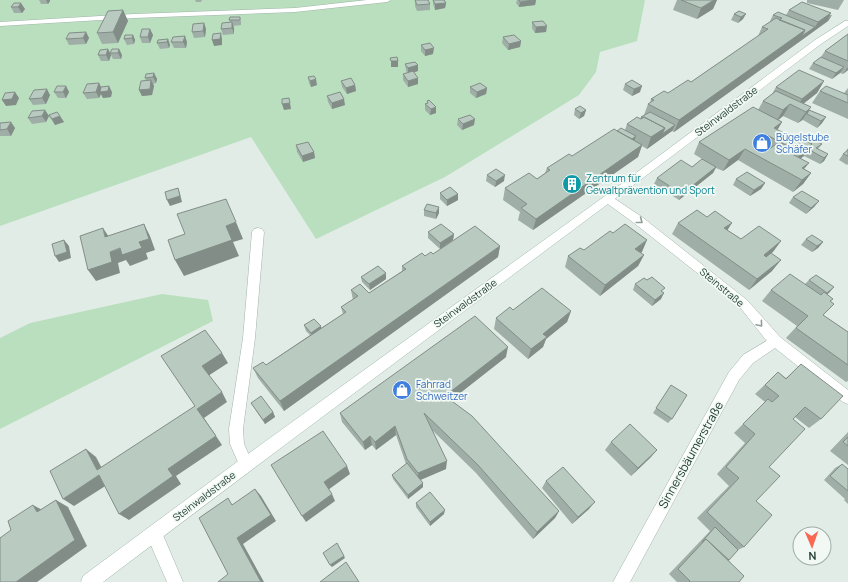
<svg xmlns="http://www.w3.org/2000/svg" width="848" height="582" font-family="Manrope,sans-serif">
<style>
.green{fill:#b9dfbe}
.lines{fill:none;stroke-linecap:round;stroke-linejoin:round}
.lane-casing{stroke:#a3b4ac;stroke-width:1}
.street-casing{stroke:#a3b4ac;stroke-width:1}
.secondary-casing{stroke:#9fb9ad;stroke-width:1}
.lane{fill:#fff;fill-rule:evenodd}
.street{fill:#fff;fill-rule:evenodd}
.secondary{fill:#fff;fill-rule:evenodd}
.wall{fill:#9faea6}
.shaded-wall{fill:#828d87}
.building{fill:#b9cac1;stroke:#828d87}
.oneway{stroke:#909e98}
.labels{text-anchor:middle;stroke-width:3.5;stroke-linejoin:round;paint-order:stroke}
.street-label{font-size:10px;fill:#203e32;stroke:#f2f9f4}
.shop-label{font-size:10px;fill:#366cbe;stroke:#f2f9f4;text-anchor:start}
.culture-label{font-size:10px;fill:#0d838f;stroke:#f2f9f4;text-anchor:start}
.near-street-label{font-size:12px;fill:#203e32;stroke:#f2f9f4}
</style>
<rect width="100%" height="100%" fill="#e1ece6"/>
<!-- green -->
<path class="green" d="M0,0H645L637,41L600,52L596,72L579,95L445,177L316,239L251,137L0,226Z
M162,294L208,300L213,321L0,429V338L30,323Z"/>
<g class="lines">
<defs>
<path id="lane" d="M367,0H391L387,2L295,12L134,18L0,26V22L134,14L295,8Z
M609,195L642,217L747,300L780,337L781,341L780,345L775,346L770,345L739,306L634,223L605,202L604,199L605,196Z
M258,228L262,229L264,232L255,338L243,429L244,444L253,464L251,469L246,471L241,469L230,444L229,429L243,338L252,232L254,229Z"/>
<path id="street" d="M775,336L780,337L848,390V404L843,402L775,348L753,363L739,380L630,582H613L729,372L743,355Z
M154,526L160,528L183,582H167L146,534L148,528Z"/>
<path id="secondary" d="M845,21H848V26L821,44C582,225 341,401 103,582H81L83,576L241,459L605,196L815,40Z"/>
</defs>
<!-- lane casing -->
<use href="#lane" class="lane-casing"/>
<!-- street casing -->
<use href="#street" class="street-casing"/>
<!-- secondary casing -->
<use href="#secondary" class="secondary-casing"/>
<!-- lane -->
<use href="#lane" class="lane"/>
<!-- street -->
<use href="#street" class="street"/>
<!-- secondary -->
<use href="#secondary" class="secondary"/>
</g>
<!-- wall -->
<path class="wall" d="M39,0H50V1L48,4H41Z
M195,0H202L201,2H196Z
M415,0L430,4V10L417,11L415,6Z
M433,0H444L446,3L445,8L435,10L433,4Z
M517,0H536L535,5L519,7L516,3Z
M677,0H717L713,9L697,19L673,10Z
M807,0H844L838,10L807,3Z
M14,3L25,9L22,13H14L11,7Z
M123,10L128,21L118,43L102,44L97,33Z
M789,10L830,15H832L828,21L799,42L674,132L672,131L647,149L642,146L638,157L533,230L518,220L520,212L503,200L505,188L537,179L545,173L547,168L572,156L617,131L625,130L627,124L640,119L641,117L644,115L648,104L650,103L651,99L668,93L691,82L758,36L762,27L771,21H770L773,15H786Z
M739,11L743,19L738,23L731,20L734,14Z
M240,17L241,22V25L233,26L234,28V34L223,35L221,29L230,22L229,20Z
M532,22L546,32L535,33L532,28Z
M204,23L206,29L205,37L194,38L192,32Z
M150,29L153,35L150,43H142L140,37Z
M86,32L89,38L86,44L69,45L66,39Z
M848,34V70L843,74L840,73L832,79L809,69L813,63L821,57L825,51Z
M133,35L135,40L134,44L127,45L124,39Z
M173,37L187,42L186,48H174L171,42Z
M503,37L521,41L520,47L508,50L502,43Z
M168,39L170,45L169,48L160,49L157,43Z
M421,45L433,54L425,56L421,51Z
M108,49L110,53L119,49L122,55L121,59H113L111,55L109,61H101L98,55Z
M405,64L418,65V71L414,72L418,84L408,87L403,80V74L407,73L406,70Z
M154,73L157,79L156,83L153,84L154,86L152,95L142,96L139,90L146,81L145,78Z
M308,77L317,85L311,87L309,83Z
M341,81L355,85L356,91L347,94L342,87Z
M824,81L817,93L803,104L811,107L809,110L826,117L822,123L817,128L803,120L798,123L783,116L778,120L782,122L777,130L795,139L822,144L818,149L828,154L824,161L820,164L804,156L801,158L804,169L811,173L803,184L793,192L738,160L723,171L716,168L713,173L679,200L654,184L657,178L692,167L702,159L694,154L699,142L758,110L763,101L772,94L776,87Z
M99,83L101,87L112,92L111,97L103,98L101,94L99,98L87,99L83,93Z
M625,84L640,92L632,96L623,90Z
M66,86L69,92L66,98H58L54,92Z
M470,87L487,88L486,94L476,98L470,93Z
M848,88V119L812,103L820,91L844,93Z
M50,95L46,104L33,105L29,99Z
M327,96L345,105L332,109L328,102Z
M427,101L436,113L430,115L425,110V104L427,103Z
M575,109L586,110L584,116L579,119L574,115Z
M49,115L60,116L64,122L55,125L49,116L46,122L32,124L28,118Z
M458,119L474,125L462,130L457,125Z
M0,123L15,128L11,136H0Z
M296,145L314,152L315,158L303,162L297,152Z
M848,148V164L847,165L839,160L843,154L847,151H846Z
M487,175L504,181L495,187L486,181Z
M736,179L765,183L761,189L750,196L733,185Z
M440,193L458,194V200L447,206L440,199Z
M793,197L819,201L814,207L806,214L789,203Z
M424,210L439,213L436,219L424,216Z
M678,223L727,230L741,239L781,241L771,253L772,271L749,290L672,234Z
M428,232L454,234L453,240L440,249L428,238Z
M806,239L823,242L818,248L812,252L801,245Z
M500,246L498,257L284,411L258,378L253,368L266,365L310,335L306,331L304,325L321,326V328L343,314L341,307L353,300L351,290L369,293L402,271V266L425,256L433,254Z
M584,250L642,252L640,253L644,255L638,266L600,296L565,267L568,256Z
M361,277L386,279L370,290L362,282Z
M809,280L834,287L827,294L830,301L834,304L823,315L848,332V381L846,382L786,338L797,326L762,301L771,290L805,284Z
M635,284L662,292L661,299L652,306L633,290Z
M513,310L571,311L567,322L546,339L543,347L528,359L494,329L496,318Z
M506,357L451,400L559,511L555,518L533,539L476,473L432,430L446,469L420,480L423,487L408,499L393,479L392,475L406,464L396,435L376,450L372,445L365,450L342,422L340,413Z
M801,364L821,419L809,428L795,417L793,419L769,467L756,501L744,547L738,550L729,560L739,582H677L669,574L710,531L697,518L729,486L717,474L745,443L734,433L765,402L755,394L778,372L786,378Z
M671,385L672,419L668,423L653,413Z
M251,403L273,412L275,417L265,424Z
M848,432V465L830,451Z
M611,442L657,450L650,458L631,476L605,450Z
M842,464L848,469V504L844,500L845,499L824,480L835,468Z
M546,481L589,509L572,524L542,488Z
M416,503L444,514L430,526L416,507Z"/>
<!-- shaded-wall -->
<path class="shaded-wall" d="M46,0H50V1L48,4Z
M533,0H536L535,5L519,7L520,2Z
M714,0H717L713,9L697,19L701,8Z
M21,3L25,9L22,13L18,7Z
M446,3L445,8L435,10V4Z
M123,10L128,21L118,43L113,32Z
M831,13L828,19L832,15L828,21L799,42L802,36L815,27L818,22Z
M746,14L743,19L738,23L741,17Z
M232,22L234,28V34L232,28Z
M204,23L206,29L205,37L203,31Z
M547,26L546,32L535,33L536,27Z
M150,29L153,35L150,43L148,37Z
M805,30L799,42L674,132L679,120Z
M86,32L89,38L86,44L83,38Z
M221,33L222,39V45L214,46L212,40Z
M133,35L135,40L134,44L132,38Z
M185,36L187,42L186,48L183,42Z
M168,39L170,45L169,48L167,42Z
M521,41L520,47L508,50L509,44Z
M434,48L433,54L425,56V50Z
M108,49L111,55L109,61L106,55Z
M119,49L122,55L121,59L118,53Z
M391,61H398V67H391Z
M418,65V71L408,74V68Z
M844,67L840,73L832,79L836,73Z
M848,67V70L843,74Z
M154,73L157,79L156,83L153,77Z
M418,78V84L408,87V81Z
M316,79L317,85L311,87L310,81Z
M151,80L154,86L152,95L142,96L139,90Z
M824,81L817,93L798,108L797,107L802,99Z
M99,83L102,89L109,86L112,92L111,97L103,98L101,94L99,98L96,92Z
M355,85L356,91L347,94L346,88Z
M66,86L69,92L66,98L63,92Z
M642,86L640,92L632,96L634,89Z
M487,88L486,94L476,98L477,92Z
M47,89L50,95L46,104L42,98Z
M15,92L19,98L16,105L6,106L2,100Z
M344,99L345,105L332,109V103Z
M290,103L291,109L284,110L282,104Z
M790,104L783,116L776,122L783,110Z
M436,107V113L430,115L431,109Z
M811,107L803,119L798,123L806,112Z
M45,110L49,116L46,122L42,116Z
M586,110L584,116L579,119L581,113Z
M60,116L64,122L55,125L52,119Z
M826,117L822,123L817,128L821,121Z
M475,119L474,125L462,130L463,124Z
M11,122L15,128L11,136L7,129Z
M782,122L775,134L774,128Z
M675,125L672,131L647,149L651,137L665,128Z
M765,134L758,146L755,141Z
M636,136L634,142L626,143Z
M812,144L804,156L793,164L801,153Z
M642,145L638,157L533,230L536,219Z
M745,149L738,160L723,171L729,160Z
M314,152L315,158L303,162L302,156Z
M828,154L824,161L820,164L824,158Z
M809,163L800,174L802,168Z
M716,167L713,173L679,200L682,194Z
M811,173L803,184L793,192L802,180Z
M505,175L504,181L495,187L496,181Z
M765,183L761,189L750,196L754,190Z
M178,188L180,194L182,202L170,206L167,200Z
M458,194V200L447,206V200Z
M819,201L814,207L806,214L811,208Z
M439,207V213L436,219V213Z
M236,222L243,239L233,242L239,256L184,276L175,260L226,226Z
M732,223L725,234L724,228Z
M144,224L150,236L155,250L146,253L148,259L130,266L126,260L118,263L120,273L96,281L88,270L110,252L139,242Z
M103,228L111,240L105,237Z
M454,234L453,240L440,249V243Z
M64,240L69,246L71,258L59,262L55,256Z
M647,240L642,252L630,260L635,249Z
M781,241L773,252L755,266L764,255Z
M823,242L818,248L812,252L817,246Z
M500,246L498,257L284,411L280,401Z
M644,255L638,266L600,296L605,285Z
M781,260L772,271L749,290L757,279Z
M386,273V279L370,290L369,284Z
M834,287L829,293L822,298L827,293Z
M664,293L661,299L652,306L655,300Z
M571,311L567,322L546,339L543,347L528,359L531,349L543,334Z
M321,326L322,331L313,338L311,333Z
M508,347L506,357L445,405V396Z
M222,353L228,363L208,376L202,366Z
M222,392L227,402L204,418L222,445L176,476L181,484L129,520L119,514L168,469L197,409Z
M273,412L275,417L265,424L263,420Z
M395,426L396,435L376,450L375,442Z
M370,436L372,445L365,450L363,442Z
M86,449L96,457L107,478L97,470Z
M657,450L650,458L631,476L638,468Z
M447,461L446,469L418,481V473Z
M347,466L350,474L328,490L324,482Z
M99,475L110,483L74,506L63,499Z
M423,483V487L408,499V495Z
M255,489L261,496L276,521L243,544L264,582H261L237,538Z
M332,494L335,501L306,522L302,516Z
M56,500L68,507L87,546L37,582H16Z
M595,502L589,509L572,524L578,517Z
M33,505L46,512H37Z
M445,510L444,514L430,526V522Z
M559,511L555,518L533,539L537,532Z
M344,556L345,558L332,567L330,565Z"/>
<!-- building -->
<path class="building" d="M415,0H428L430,4L417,5Z
M433,0H444L446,3L435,4Z
M519,0H533L520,2Z
M681,0H714L701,8Z
M802,2L831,13L818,22L789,10Z
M14,3H21L18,7H11Z
M123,10L113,32L97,33L108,11Z
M739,11L746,14L741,17L734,14Z
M778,12L815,27L802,36L805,30L779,20L782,18L773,15Z
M230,17H240V20H229Z
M776,18L805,30L679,120L648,104L654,100L651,99L664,91L668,93L688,80L691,82L768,29L762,27Z
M543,21L547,26L536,27L532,22Z
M232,22V28L221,29L222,23Z
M204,23L203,31L192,32L193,24Z
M142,29H150L148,37H140Z
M86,32L83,38L66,39L69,33Z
M221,33L220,39L212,40L213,34Z
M848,34V61L825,51Z
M125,35H133L132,38L124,39Z
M514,35L521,41L509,44L503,37Z
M185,36L183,42H171L173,37Z
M168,39L167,42L157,43L158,40Z
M430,43L434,48L425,50L421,45Z
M108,49L106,55H98L100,50Z
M112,49H119L118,53H110Z
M397,57L398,61H391L390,58Z
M821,57L844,67L836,73L813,63Z
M415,62L418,65L408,68L405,64Z
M799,70L824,81L802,99L776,87Z
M413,71L418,78L408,81L403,74Z
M154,73L153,77L145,78L146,74Z
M314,76L316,79L310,81L308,77Z
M351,78L355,85L346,88L341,81Z
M151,80L150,89L139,90L141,81Z
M632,80L642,86L634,89L625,84Z
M99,83L96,92L83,93L87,84Z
M480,83L487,88L477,92L470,87Z
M57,86H66L63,92H54Z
M109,86L108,91L100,92L101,87Z
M826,86L848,95V103L820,91Z
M47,89L42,98L29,99L34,90Z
M776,91L811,107L806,112L790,104L783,110L763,101Z
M15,92L12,99L2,100L5,93Z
M340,92L344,99L332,103L327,96Z
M289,98L290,103L282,104V99Z
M429,100L436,107L431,109L425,104L428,103L427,101Z
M580,106L586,110L581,113L575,109Z
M753,107L782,122L774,128L796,139L799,137L812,144L801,153L765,134L755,141L769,149L775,145L809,163L802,168L811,173L802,180L745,149L729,160L699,142Z
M45,110L42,116L28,118L32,111Z
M809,110L826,117L821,121L807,114Z
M57,112L60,116L52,119L49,115Z
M650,112L675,125L662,134L665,128L644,117L642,118L641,117Z
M470,115L475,119L463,124L458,119Z
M637,117L641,119L644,117L665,128L651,137L627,124Z
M11,122L7,129L0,130V123Z
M621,128L636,136L632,139L617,131Z
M614,129L642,145L536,219L521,208L527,204L505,188L529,173L537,179L550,170L547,168L569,154L572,156Z
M802,134L822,144L816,148L828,154L824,158L808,149L812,144L799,137L796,139H795Z
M308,142L314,152L302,156L296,145Z
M848,150V156L843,154Z
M702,159L716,167L682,194L657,178L681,160L692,167Z
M496,169L505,175L496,181L487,175Z
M747,172L765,183L754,190L736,179Z
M450,187L458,194L447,200L440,193Z
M178,188L180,196L167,200L165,192Z
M802,191L819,201L811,208L793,197Z
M226,199L236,222L226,226L232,240L175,260L168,240L185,234L177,214Z
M427,204L439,207L436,213L424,210Z
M697,210L707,217L715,211L732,223L724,228L741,239L759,226L781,241L764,255L766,257L771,253L781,260L757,279L678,223Z
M144,224L149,239L139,242L142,248L122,255L120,248L110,252L112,262L88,270L80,236L103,228L105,237Z
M441,224L454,234L440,243L428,232Z
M625,224L647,240L635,249L644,255L605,285L568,256L580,248L584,250L610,231L613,233Z
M475,226L500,246L280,401L253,368L263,362L266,365L346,312L341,307L358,296L351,290L360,284L369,293L406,269L402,266L422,253L425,256L431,252L433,254Z
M812,235L823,242L817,246L806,239Z
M64,240L67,252L55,256L52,244Z
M378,266L386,273L369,284L361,277Z
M790,274L821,295L824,292L833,299L830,301L834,304L823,315L848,332V365L796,328L808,316L771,290Z
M816,275L834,287L827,293L809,280Z
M652,277L665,288L661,291L664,293L655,300L635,284L644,278L647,280Z
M542,288L571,311L543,334L547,337L531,349L496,318L510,307L513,310Z
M475,316L508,347L445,396L472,416L559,511L537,532L478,465L424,413L447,461L418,473L407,459L395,426L375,442L370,436L363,442L340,413Z
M314,319L321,326L311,333L304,325Z
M205,330L222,353L202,366L222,392L197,409L216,436L168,469L173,476L119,514L99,475L63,499L50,471L86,449L97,470L195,406L161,356Z
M801,364L843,396L821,419L805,407L793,419L805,429L769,467L780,476L756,501L772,515L744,547L707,512L739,478L726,467L755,434L743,424L768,399L772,402L779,396L765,385L778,372L786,379Z
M671,385L687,395L672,419L656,408Z
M261,396L273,412L263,420L251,403Z
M630,424L657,450L638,468L611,442Z
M323,431L347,466L324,482L332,494L302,516L271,465Z
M848,437V446L843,442Z
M407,463L423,483L408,495L392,475Z
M842,464L848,469V491L830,476Z
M563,467L595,502L578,517L546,481Z
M255,489L271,515L237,538L261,582H218L228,574L199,518L228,498L232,505Z
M430,492L445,510L430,522L416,503Z
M56,500L75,540L16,582H0V538L11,530L8,521L33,505L37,512Z
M715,527L738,550L729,560L706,539L702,542Z
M706,539L744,576L739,582H689L690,581L678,569Z
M337,543L344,556L330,565L323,553Z
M346,562L359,582H320Z"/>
<!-- one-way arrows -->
<defs><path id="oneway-chevron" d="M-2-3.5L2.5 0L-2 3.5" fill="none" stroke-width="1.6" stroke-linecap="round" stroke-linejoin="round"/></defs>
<g class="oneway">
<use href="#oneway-chevron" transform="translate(640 221) rotate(38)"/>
<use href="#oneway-chevron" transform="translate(760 324) rotate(50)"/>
</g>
<!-- icons -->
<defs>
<symbol id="shop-disc" viewBox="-11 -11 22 22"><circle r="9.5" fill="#3f7fe0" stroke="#f2f9f4"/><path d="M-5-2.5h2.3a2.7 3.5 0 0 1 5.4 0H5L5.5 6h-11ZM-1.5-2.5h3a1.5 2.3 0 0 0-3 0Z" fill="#fff"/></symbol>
<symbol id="building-disc" viewBox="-11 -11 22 22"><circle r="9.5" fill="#0f9aa8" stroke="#f2f9f4"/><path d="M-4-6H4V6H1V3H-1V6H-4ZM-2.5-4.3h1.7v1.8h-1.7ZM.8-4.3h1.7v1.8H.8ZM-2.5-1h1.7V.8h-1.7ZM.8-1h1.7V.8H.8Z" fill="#fff"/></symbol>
</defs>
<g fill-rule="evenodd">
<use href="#shop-disc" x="751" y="132" width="22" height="22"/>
<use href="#building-disc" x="561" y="173" width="22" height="22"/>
<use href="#shop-disc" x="391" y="379" width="22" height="22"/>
</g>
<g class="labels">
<!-- street labels -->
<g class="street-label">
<text transform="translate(726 111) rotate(-37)" y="4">Steinwaldstraße</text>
<text transform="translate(722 287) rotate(40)" y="4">Steinstraße</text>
<text transform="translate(465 303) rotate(-36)" y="4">Steinwaldstraße</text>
<text transform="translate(204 496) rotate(-37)" y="4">Steinwaldstraße</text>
</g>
<!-- shop labels -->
<g class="shop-label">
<text x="776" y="141">Bügelstube<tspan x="776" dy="12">Schäfer</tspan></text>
<text x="416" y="388">Fahrrad<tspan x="416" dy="12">Schweitzer</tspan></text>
</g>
<!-- culture labels -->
<g class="culture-label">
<text x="586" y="182">Zentrum für<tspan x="586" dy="12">Gewaltprävention und Sport</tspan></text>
</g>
<!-- near-street labels -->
<g class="near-street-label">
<text transform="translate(691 455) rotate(-61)" y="4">Sinnersbäumerstraße</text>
</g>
</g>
<!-- north arrow -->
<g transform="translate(812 546) rotate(178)"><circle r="19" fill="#f2f9f4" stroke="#9eaea6"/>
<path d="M0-3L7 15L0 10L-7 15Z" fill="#f86853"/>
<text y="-6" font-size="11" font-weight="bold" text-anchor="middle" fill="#203e32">N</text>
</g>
</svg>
